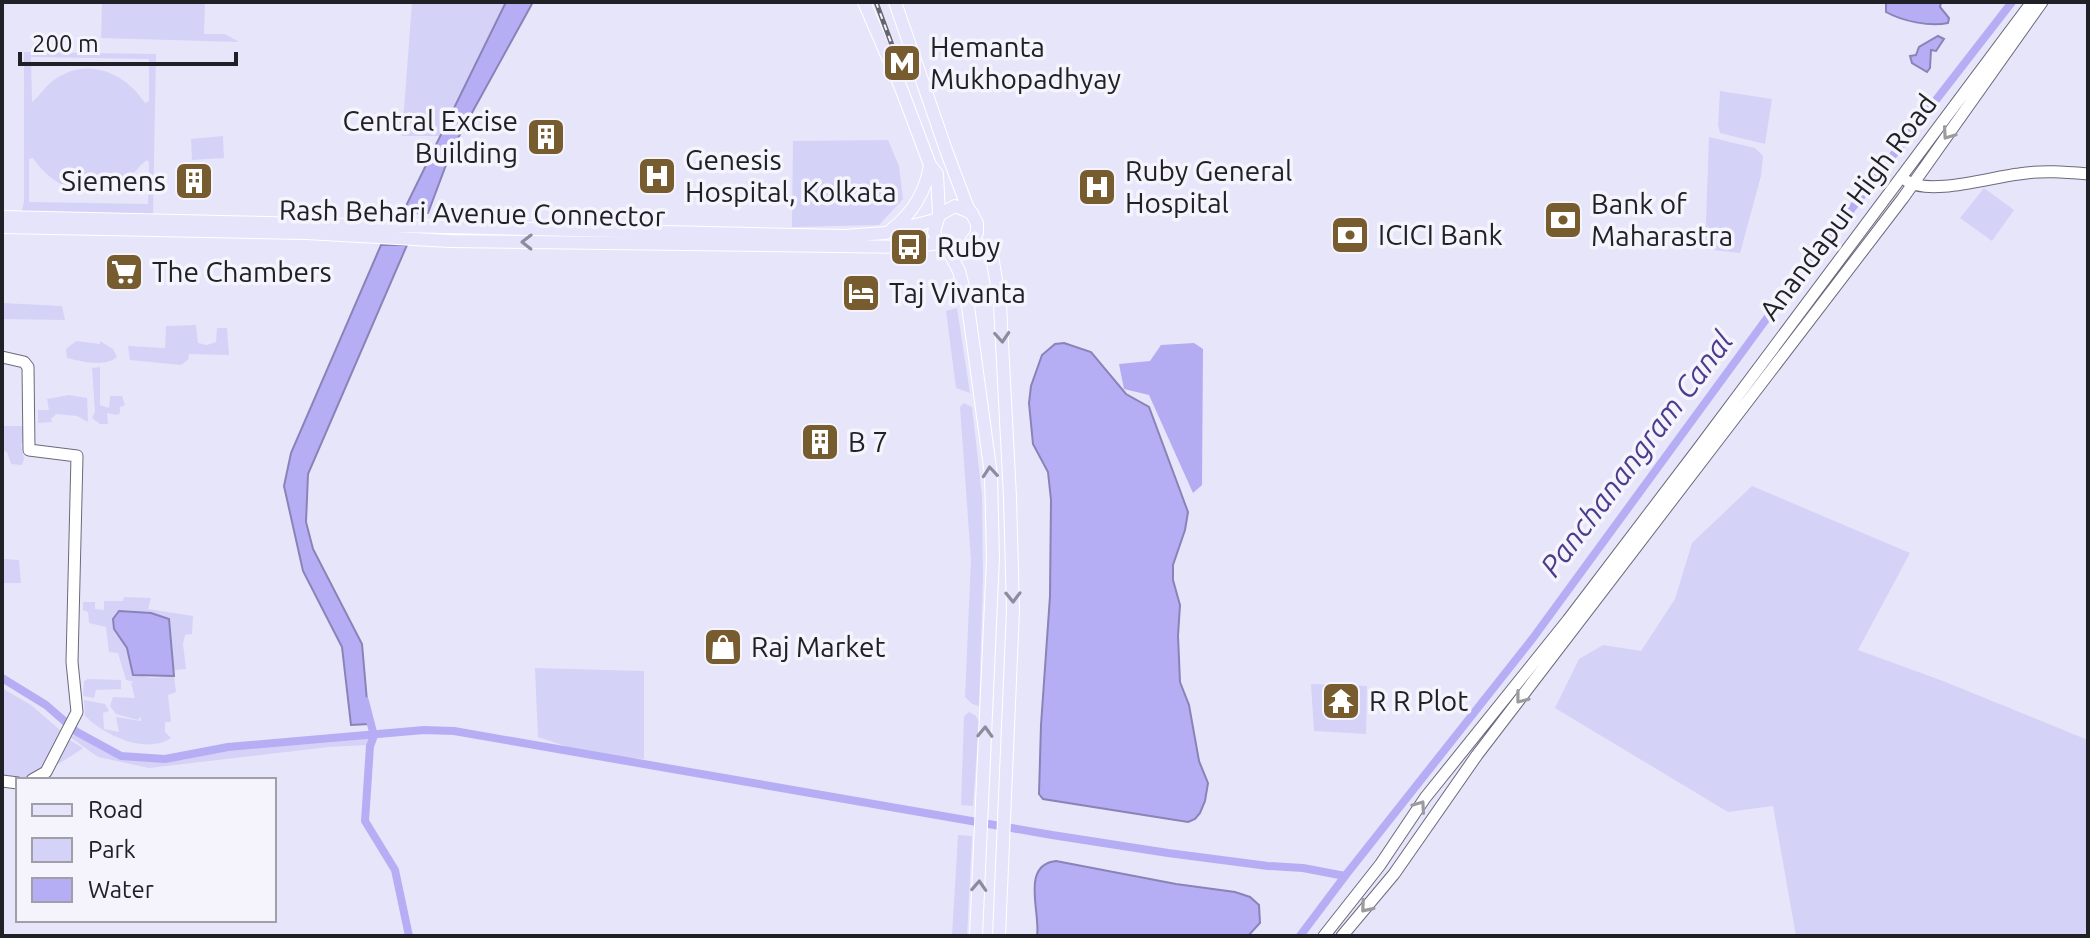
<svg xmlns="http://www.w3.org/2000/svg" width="2090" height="938" font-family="Ubuntu,sans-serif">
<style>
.green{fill:#d5d2f8;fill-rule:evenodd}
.forest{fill:#b4acf3}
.water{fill:#b6aef5;stroke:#8983b7;stroke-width:2}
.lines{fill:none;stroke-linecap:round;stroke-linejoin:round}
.canal{stroke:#b6aef5;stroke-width:8}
.secondary-casing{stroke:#6b6a7b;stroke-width:13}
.primary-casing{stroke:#fff;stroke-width:14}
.secondary{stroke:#fff;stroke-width:11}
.primary{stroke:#e6e4fb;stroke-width:12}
.rail-casing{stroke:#65646f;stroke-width:5}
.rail{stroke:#f5f4fc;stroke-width:2;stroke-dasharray:6;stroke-linecap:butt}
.oneway{stroke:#9b9b9e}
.oneway2{stroke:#8d8c9c}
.labels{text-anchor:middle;stroke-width:7;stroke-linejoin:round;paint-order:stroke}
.poi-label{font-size:28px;fill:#202027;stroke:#f5f4fc;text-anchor:start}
.street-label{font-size:28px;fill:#202027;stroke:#f5f4fc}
.water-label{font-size:30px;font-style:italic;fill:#4d3c8e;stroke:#f5f4fc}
</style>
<rect width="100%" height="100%" fill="#e7e5f9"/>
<!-- green -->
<path class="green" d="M102,2H205L204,34H225L239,42L101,38Z
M412,2H517L451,136H402Z
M24,52L156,54L153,215L21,213L24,202ZM31,57L149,59V101L145,103C125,72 86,56 54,80C45,86 40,96 32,102ZM33,158C54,189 91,204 125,181C134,175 139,165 147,160L149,163L148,204L29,202V159Z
M1720,91L1772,99L1765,144L1720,133L1718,125Z
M223,136L224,158L192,160L191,139Z
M1709,137L1755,148L1763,156L1761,176L1740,253L1705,249Z
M888,140L899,166L903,199L879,225L792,227L793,141Z
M1984,188L2014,210L1992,241L1960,218Z
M2,303L62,306L65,320L2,319Z
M957,308L970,393L956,388L946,311Z
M196,325L198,343L207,345L216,342L217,328H227L229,355L189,354L188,360L181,365L130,360L128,346L165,348L166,326Z
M76,341L100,344V341L113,349L117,357C106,367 82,362 67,358L66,349Z
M100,367V405L109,408L110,396H122L125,405L120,407V413L117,415L107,413L108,424H100L92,418L95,412L92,368Z
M69,395L87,398L88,422L77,416L56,414L51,419L52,422L38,423V410H49L47,399Z
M964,403L972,407L982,496L983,577L979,706L972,704L965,697L971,560L960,407Z
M2,426H23L28,440L21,444L24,459L22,465L11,464L7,452L2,450Z
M1752,486L1910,553L1858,650L1943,681L2088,740V936H1796L1773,806L1728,812L1555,708L1579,659L1603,645L1641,651L1675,599L1692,543Z
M2,559L19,560L21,583H2Z
M124,597L151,598L148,609L193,616L192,634L185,635L183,644L186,669L174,670L169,619C152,615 132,608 115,613L118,633L127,648L132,674L151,678L174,676L176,692L168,695L171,722H165V732L171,738C146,755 104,735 85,716L84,700L105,704L109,711L103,713L104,729L119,732L116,717L141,721V717L138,720L116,714L110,706L113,697L135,698L131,683L134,682L126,680L118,653L109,652L106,627L89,623L88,612L83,610V602H95V609L104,610V601H123Z
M535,668L644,671V759L592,755L538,737Z
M88,679L121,680V689L96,690L94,698L83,696L84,681Z
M1311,684L1367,686L1366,734L1314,731Z
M2,688L31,705L60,730V741L63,736L83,748C58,765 34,781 2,780Z
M969,712L975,715L979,721L973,806L961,805L964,716Z
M77,732L121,756L165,759L228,747L374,736L367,745L329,747L149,768L98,757L70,737Z
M958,835L972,836L967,936H952Z"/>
<!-- forest -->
<path class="forest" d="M1194,343L1203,349L1202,485L1193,493L1149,395L1124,389L1119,364L1150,361L1161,345Z"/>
<!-- water -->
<path class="water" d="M506,2H533L452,149L428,213L403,212Z
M1886,2H1941L1940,7L1949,18L1948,23C1930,27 1902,21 1886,12Z
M1938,36L1944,39L1936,51L1931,50L1930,68L1927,72L1912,63L1910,56L1916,55L1919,47Z
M381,245H407L308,474L306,522L313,549L362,644L369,724L351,725L342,647L303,571L284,486L291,453Z
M1064,343L1091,352L1126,394L1149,407L1188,512L1185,530L1173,565V580L1180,605L1178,636L1180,682L1189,705L1199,761L1208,783L1205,801L1200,813L1195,819L1188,822L1043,799L1039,794L1041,725L1050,596L1051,500L1048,472L1033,444L1029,403L1031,386L1042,355L1055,344Z
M119,611L151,613L169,619L174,676L133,675L127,648L114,629L113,619Z
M1056,861L1176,884L1235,892L1250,897L1259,905L1260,923L1248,936H1037C1041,913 1020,865 1056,861Z"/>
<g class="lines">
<!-- canal -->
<path class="canal" d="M2,678L46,705L77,732L121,756L165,759L228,747L424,730L454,731L1052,835L1168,853L1268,866L1303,868L1345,876
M365,701L374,736L370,746L365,821L395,870L409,936
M1300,936L1345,876L1533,638L1770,314L2012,2"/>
<defs>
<path id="secondary" d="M1907,181C1930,196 1991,177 2019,174C2042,170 2065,172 2088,174
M2,357L24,362L28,367L29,450L77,456L72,662L77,712L46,772L32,780
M2,781L18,783
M1324,936L1380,865L1425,798L1568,620L1698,449L2032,2
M1342,936L1394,874L1477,755L1903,198L2042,2"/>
<path id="primary" d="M864,2L901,88L930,165L937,174L939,215
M895,2L946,150L967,206L977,223V233L968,246C953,253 940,248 934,232L939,215L955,206L972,213
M2,217L844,236L885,233L935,220
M2,227L306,233L450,241L909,247L940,243
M892,229C913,213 926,190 930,165
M974,240L992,256L1000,304L1010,497L1013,610L999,936
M947,248L959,271L968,306L991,475L993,558L976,936"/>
</defs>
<!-- secondary casing -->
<use href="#secondary" class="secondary-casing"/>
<!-- primary casing -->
<use href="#primary" class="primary-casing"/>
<!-- secondary -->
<use href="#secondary" class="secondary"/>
<!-- primary -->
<use href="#primary" class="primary"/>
<defs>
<path id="rail" d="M876,2L899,64"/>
</defs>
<!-- rail casing -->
<use href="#rail" class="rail-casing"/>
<!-- rail -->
<use href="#rail" class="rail"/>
</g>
<!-- one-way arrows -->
<defs><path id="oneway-chevron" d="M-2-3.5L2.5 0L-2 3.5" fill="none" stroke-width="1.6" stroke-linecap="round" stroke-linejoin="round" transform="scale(2)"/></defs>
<g class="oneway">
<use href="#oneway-chevron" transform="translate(1948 134) rotate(125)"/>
<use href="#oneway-chevron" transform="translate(1521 698) rotate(128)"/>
<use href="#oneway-chevron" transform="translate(1420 806) rotate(-55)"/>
<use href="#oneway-chevron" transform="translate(1366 907) rotate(130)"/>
</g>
<g class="oneway2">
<use href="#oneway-chevron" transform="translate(527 242) rotate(-179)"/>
<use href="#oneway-chevron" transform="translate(1002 337) rotate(86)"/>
<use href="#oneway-chevron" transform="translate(990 472) rotate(-95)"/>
<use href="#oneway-chevron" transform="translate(1013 597) rotate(89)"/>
<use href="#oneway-chevron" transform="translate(985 732) rotate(-88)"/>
<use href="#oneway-chevron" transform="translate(979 886) rotate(-87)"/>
</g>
<!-- icons -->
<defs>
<symbol id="metro-square" viewBox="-11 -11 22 22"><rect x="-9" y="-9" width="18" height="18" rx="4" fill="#775c2f" stroke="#f5f4fc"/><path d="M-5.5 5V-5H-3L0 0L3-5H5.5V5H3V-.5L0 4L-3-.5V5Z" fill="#fff"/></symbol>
<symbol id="building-square" viewBox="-11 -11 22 22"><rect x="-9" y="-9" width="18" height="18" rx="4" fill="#775c2f" stroke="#f5f4fc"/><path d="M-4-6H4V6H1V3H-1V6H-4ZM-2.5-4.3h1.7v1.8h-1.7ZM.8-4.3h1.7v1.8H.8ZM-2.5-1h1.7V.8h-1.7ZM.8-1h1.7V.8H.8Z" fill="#fff"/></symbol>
<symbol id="hospital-square" viewBox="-11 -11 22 22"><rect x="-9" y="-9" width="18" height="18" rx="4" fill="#775c2f" stroke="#f5f4fc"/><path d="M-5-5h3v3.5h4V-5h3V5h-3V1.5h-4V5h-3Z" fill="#fff"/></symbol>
<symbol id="bank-square" viewBox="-11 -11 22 22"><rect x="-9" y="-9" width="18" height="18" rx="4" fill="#775c2f" stroke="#f5f4fc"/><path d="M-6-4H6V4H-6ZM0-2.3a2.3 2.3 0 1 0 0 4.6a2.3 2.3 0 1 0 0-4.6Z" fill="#fff"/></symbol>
<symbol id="bus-square" viewBox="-11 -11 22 22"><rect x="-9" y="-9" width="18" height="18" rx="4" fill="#775c2f" stroke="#f5f4fc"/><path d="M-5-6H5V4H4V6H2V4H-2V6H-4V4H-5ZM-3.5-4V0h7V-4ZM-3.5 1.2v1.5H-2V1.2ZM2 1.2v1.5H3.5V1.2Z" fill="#fff"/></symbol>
<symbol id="supermarket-square" viewBox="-11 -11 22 22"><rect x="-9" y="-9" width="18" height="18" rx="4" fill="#775c2f" stroke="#f5f4fc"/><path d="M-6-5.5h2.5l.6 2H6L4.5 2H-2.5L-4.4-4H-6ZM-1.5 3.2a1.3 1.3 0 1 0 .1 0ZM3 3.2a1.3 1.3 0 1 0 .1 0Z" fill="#fff"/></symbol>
<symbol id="hotel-square" viewBox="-11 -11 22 22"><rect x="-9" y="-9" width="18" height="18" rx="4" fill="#775c2f" stroke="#f5f4fc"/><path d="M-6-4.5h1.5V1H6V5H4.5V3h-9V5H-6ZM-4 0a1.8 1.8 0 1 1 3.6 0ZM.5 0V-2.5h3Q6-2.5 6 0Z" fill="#fff"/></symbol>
<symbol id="shop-square" viewBox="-11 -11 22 22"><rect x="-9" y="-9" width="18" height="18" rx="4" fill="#775c2f" stroke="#f5f4fc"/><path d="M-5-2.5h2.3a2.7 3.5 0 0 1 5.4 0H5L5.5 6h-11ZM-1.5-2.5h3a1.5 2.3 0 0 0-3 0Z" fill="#fff"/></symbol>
<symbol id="temple-square" viewBox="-11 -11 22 22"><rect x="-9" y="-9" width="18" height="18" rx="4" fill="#775c2f" stroke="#f5f4fc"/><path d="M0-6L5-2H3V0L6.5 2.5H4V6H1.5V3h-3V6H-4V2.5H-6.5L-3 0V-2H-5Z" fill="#fff"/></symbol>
</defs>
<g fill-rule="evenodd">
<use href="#metro-square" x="880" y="41" width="44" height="44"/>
<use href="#building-square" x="524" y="115" width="44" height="44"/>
<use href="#hospital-square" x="635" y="154" width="44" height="44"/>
<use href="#building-square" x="172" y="159" width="44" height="44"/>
<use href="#hospital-square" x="1075" y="165" width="44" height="44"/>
<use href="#bank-square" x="1541" y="198" width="44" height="44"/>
<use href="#bank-square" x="1328" y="213" width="44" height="44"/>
<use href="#bus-square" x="887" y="225" width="44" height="44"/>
<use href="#supermarket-square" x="102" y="250" width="44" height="44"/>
<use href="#hotel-square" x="839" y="271" width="44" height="44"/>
<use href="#building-square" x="798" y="420" width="44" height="44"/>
<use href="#shop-square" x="701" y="625" width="44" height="44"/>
<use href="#temple-square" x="1319" y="679" width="44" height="44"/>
</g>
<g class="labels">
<!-- poi labels -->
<g class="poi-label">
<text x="930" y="57">Hemanta<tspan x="930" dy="32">Mukhopadhyay</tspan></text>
<text x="518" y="131" text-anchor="end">Central Excise<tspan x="518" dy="32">Building</tspan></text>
<text x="685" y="170">Genesis<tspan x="685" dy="32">Hospital, Kolkata</tspan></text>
<text x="1125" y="181">Ruby General<tspan x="1125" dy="32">Hospital</tspan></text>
<text x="166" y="191" text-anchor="end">Siemens</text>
<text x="1591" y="214">Bank of<tspan x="1591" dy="32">Maharastra</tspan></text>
<text x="1378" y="245">ICICI Bank</text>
<text x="937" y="257">Ruby</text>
<text x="152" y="282">The Chambers</text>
<text x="889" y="303">Taj Vivanta</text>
<text x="848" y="452">B 7</text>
<text x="751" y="657">Raj Market</text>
<text x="1369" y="711">R R Plot</text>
</g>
<!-- street labels -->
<g class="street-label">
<text transform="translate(1848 207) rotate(-53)" y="10">Anandapur High Road</text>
<text transform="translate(472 213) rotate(1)" y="10">Rash Behari Avenue Connector</text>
</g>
<!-- water labels -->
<g class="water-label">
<text transform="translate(1637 454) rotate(-53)" y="10">Panchanangram Canal</text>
</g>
</g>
<!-- border -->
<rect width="2090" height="938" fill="none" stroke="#202027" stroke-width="8"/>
<!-- legend -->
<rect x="16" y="778" width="260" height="144" fill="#f5f4fc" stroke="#a09fa7" stroke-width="2"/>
<rect x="32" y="804" width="40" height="12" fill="#e6e4fb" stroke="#a09fa7" stroke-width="2"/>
<text x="88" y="818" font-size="24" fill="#202027">Road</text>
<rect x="32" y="838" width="40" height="24" fill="#d5d2f8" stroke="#a09fa7" stroke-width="2"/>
<text x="88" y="858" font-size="24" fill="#202027">Park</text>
<rect x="32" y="878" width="40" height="24" fill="#b6aef5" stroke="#a09fa7" stroke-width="2"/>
<text x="88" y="898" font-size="24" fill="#202027">Water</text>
<!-- scale -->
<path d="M20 52v12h216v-12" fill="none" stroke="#202027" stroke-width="4"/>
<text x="32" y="52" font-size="24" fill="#202027" stroke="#f5f4fc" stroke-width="6" paint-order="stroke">200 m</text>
</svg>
